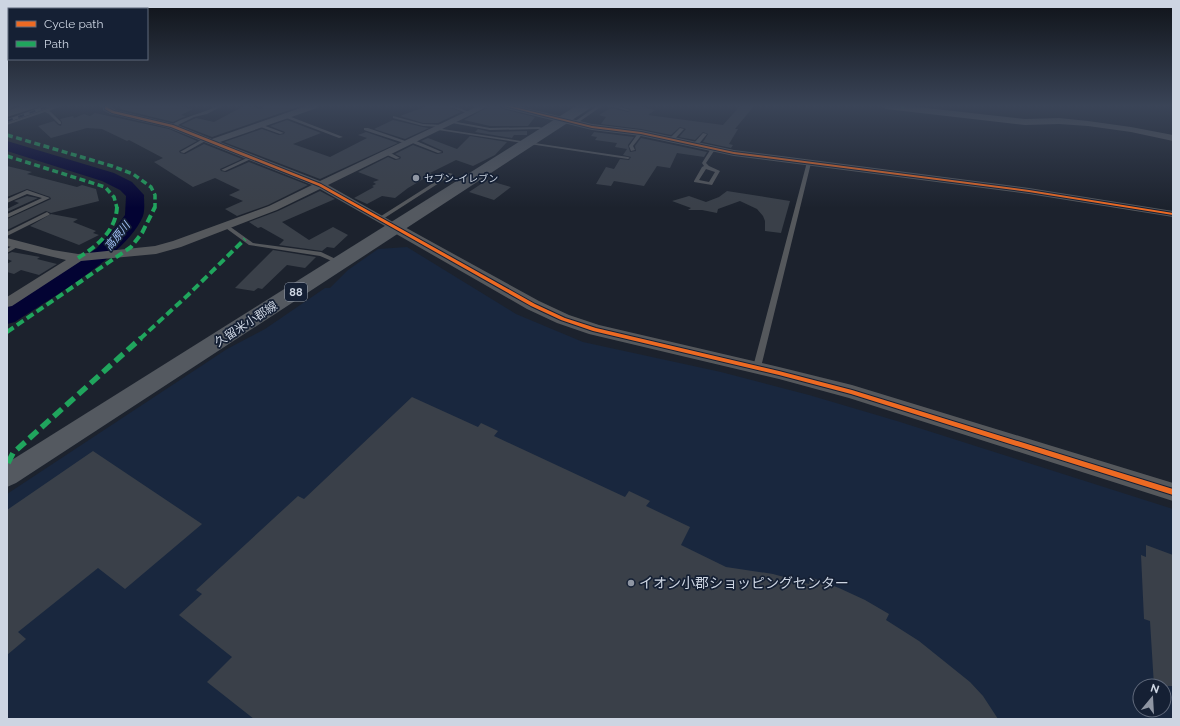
<svg xmlns="http://www.w3.org/2000/svg" width="1180" height="726" font-family="Raleway,'Noto Sans JP',sans-serif">
<style>
.built{fill:#19273e;fill-rule:evenodd}
.lines{fill:none;stroke-linecap:round;stroke-linejoin:round}
.river{fill:#030333;fill-rule:evenodd}
.building{fill:#3a4049}
.service{fill:#55585c;fill-rule:evenodd}
.minor{fill:#55585c;fill-rule:evenodd}
.tertiary{fill:#55585c;fill-rule:evenodd}
.primary{fill:#545960;fill-rule:evenodd}
.rail-casing{stroke:#5c5f66;stroke-width:3}
.rail{stroke:#152034;stroke-width:2;stroke-dasharray:6;stroke-linecap:butt}
.quiet-far2{stroke:#20a55d;stroke-width:3.5;stroke-dasharray:6 3.5;stroke-linecap:butt}
.quiet-far1{stroke:#20a55d;stroke-width:4;stroke-dasharray:8 4;stroke-linecap:butt}
.quiet{stroke:#20a55d;stroke-width:5.5;stroke-dasharray:11 5.5;stroke-linecap:butt}
.cycleway-casing{stroke:#152034;stroke-width:2}
.cycleway{fill:#ed6a23;fill-rule:evenodd}
.poi-dot{fill:#8f96a3;stroke:#152034;stroke-width:1.5}
.labels{text-anchor:middle;stroke-width:3.5;stroke-linejoin:round;paint-order:stroke}
.far-poi-label{font-size:10px;fill:#cdd5e2;stroke:#152034;text-anchor:start}
.far-water-label{font-size:11px;font-style:italic;fill:#a3c3f8;stroke:#152034}
.shield{fill:#152034;stroke:#969fae;stroke-width:1}
.shield-label{font-size:11px;font-weight:bold;fill:#cdd5e2}
.street-label{font-size:12px;fill:#cdd5e2;stroke:#152034}
.near-poi-label{font-size:14px;fill:#cdd5e2;stroke:#152034;text-anchor:start}
</style>
<rect width="100%" height="100%" fill="#1c222d"/>
<!-- built -->
<path class="built" d="M407,247L516,314L583,342L721,372L809,395L897,421L1173,509V719H8L7,494L227,349L265,329L325,288H330L348,270L378,249ZM1140,686H1164V710H1140Z"/>
<g class="lines">
<!-- river -->
<path class="river" d="M7,141L114,173L132,182L144,195C144,201 145,210 143,216C127,255 51,298 15,322L7,324V307L96,249L120,222L125,215L126,196L120,190L102,181L7,151Z"/>
</g>
<!-- building -->
<path class="building" d="M120,106H176L193,109L181,115L186,116L173,122L120,109Z
M244,106L263,109V106H301L212,137L181,125L196,118L214,122Z
M427,106H447L461,112L438,123H423L400,116Z
M490,106H496L503,109L535,117L528,126H490L464,120Z
M622,106H638L655,110L648,115L723,125L740,106H754L735,129H738L729,144L733,145L731,148L703,142L708,134L703,132L695,140L679,137L686,129L680,127L671,135L641,129L601,124L606,117L599,115L611,108L628,112L631,110L630,109Z
M95,113L169,129L197,141L179,151L180,153L185,154L204,144L242,159L220,169L221,171L226,172L249,162L308,185L268,205L237,216L225,209L243,201L229,195L240,190L215,178L193,187L154,162L163,158L129,140L127,141L102,129L87,128L51,138L38,126L54,121L58,125L61,126L62,122L60,119L73,116L74,118L84,114L90,116Z
M287,120L321,133L293,144L330,157L367,138L358,135L366,132L398,143L320,179L224,142L262,129L279,135L284,134L285,132L270,126Z
M393,120L423,127L429,128L405,139L374,129Z
M478,129L490,132L527,131V135H514L512,138L475,132Z
M594,132L634,137L628,145L630,152L636,151L635,146L641,138L707,152L704,157L677,153L670,168L657,166L644,186L614,181L611,186L596,184L606,167L614,169L620,159L629,160L631,157L623,155L627,149L615,147L617,143L595,140L597,137L591,136Z
M470,136L507,142L495,155L473,166L456,160L430,173L432,174L408,188L395,198L382,196L367,204L354,198L374,187L372,186L376,184L373,182L379,180L358,172L388,157L395,160L400,159L401,157L395,154L413,145L437,154L443,153V151L421,141L428,138L457,149Z
M7,166L32,172L27,174L77,187L82,185L96,189L99,201L51,213L46,211L7,230V219L51,199L50,197L27,189L7,197Z
M487,180L511,187L494,200L469,192Z
M320,191L335,199L282,222L309,240L333,227L348,235L334,248L327,247L322,251L279,245L284,240L261,227L258,228L249,222L278,211Z
M727,191L790,201L781,233L765,231V221L763,216L757,209L740,201L718,209L717,213L702,210H688L691,208L672,201L689,196L706,202L719,197Z
M27,196L38,198L7,212V209L19,203L14,201Z
M51,214L78,219L73,222L96,231L93,233L99,235L79,245L30,226Z
M273,250L316,257L305,268L287,265L262,289L258,288L254,291L235,288Z
M12,252L40,257L37,259L57,264L39,275L21,270L14,274L7,272V264L12,261L7,259V254Z
M412,397L478,427L481,423L498,431L494,436L625,497L629,491L650,501L646,506L690,527L681,545L726,567L773,574L809,584L810,577L839,588L865,600L889,614L886,620L919,641L970,682L983,696L998,719H254L207,682L232,657L179,615L202,594L196,590L298,496L304,499Z
M93,451L202,524L125,589L98,568L18,632L26,639L7,655V510Z
M1146,545L1173,555V686H1154L1150,621L1144,619L1141,555L1146,557Z"/>
<g class="lines">
<!-- service -->
<path class="service" d="M8,106H12L9,112L10,114L8,115H7Z
M55,106H61L49,111L51,112L61,122V124H59L49,114L45,112L7,125V123Z
M99,106H108L109,107L107,108Z
M217,106H222L207,114L194,117L174,127L170,126C184,116 202,114 217,106Z
M448,106H454L472,113L469,114Z
M597,106H602L576,124H574V122Z
M610,106H617L630,110L628,111Z
M284,115H286L343,137L339,138L284,117Z
M393,116L423,124L443,125L445,126L443,127L423,126L393,118Z
M451,121L490,128L539,127L549,130L547,131L539,129L490,130L452,123L450,122Z
M258,124H260L284,133L280,134L258,126Z
M364,128H368L411,143L407,144L364,130Z
M436,128L628,157L630,158L628,159L438,130L436,129Z
M680,128L684,129L674,140H670V138Z
M639,132L643,133L633,146L635,150L631,151L629,146Z
M703,133L707,134L698,145H694V143Z
M203,139L207,140L184,153L180,152Z
M410,140H414L442,152L438,153L410,142Z
M712,147L716,148L706,163L709,166L720,171L712,185L694,182V181L702,167L704,166L702,163ZM706,169L715,172L709,182L699,180Z
M385,152H389L400,158L396,159L385,154Z
M249,157L253,158L225,171L221,170Z
M807,162L811,163L761,367L757,369L753,367Z
M449,173L453,174L383,219H379L378,218Z
M27,190L50,198L7,218V214L42,198L27,194L7,203V199Z
M47,212L50,214L49,215L7,236V232Z
M225,223L253,243L321,252L344,263L341,265L339,264L320,256L249,245L223,226V224Z
M17,243L20,245L19,246L7,253V249Z"/>
<!-- minor -->
<path class="minor" d="M103,106H111V107L116,110L175,124L212,139L306,106H318L317,108L220,142L320,181L478,106H489L328,185L400,226L402,228L400,230H392L320,189L277,210L181,247L156,254L81,261L12,306L7,307V297L66,260L7,246V238L53,250L78,254L155,246L173,241L269,206L312,185L169,128L110,114L103,110Z
M502,106H517L592,124L641,130L734,150L1029,188L1173,211V217L1029,194L734,156L641,136L592,130L503,108Z
M882,106H909L1025,119L1059,118L1088,121L1131,127L1173,135V141L1131,132L1088,126L1059,124L1025,125L886,109Z"/>
<!-- tertiary -->
<path class="tertiary" d="M21,106H36L35,108L7,117V111Z
M396,224L401,225L539,301L569,315L599,325L779,367L852,385L1173,483V501L849,398L779,379L589,334L557,323L527,309L391,231L389,228L391,225Z"/>
<!-- primary -->
<path class="primary" d="M576,106H591L589,109L16,483L7,487V463Z"/>
<defs>
<path id="rail" d="M7,121L49,106"/>
</defs>
<!-- rail casing -->
<use href="#rail" class="rail-casing"/>
<!-- rail -->
<use href="#rail" class="rail"/>
<!-- quiet-far2 -->
<path class="quiet-far2" d="M902,108L904,106
M7,135L112,166L133,174L151,187L155,195V208
M7,156L105,187L114,197L117,208"/>
<!-- quiet-far1 -->
<path class="quiet-far1" d="M78,258C97,246 116,231 117,207
M7,332L131,247L142,233L155,207
M140,339L188,295L245,239"/>
<!-- quiet -->
<path class="quiet" d="M8,463L13,453L141,338"/>
<defs>
<path id="cycleway" d="M105,106H109L108,108L114,111L173,125L321,184L535,304L565,318L596,328L779,371L852,390L1173,489V495L851,394L779,375L593,331L561,320L531,306L319,186L171,127L112,113L105,109Z
M504,106H510L592,126L641,132L734,152L1029,190L1173,213V215L1029,192L734,154L641,134L592,128Z"/>
</defs>
<!-- cycleway casing -->
<use href="#cycleway" class="cycleway-casing"/>
<!-- cycleway -->
<use href="#cycleway" class="cycleway"/>
</g>
<!-- sky -->
<linearGradient id="sky" x2="0" y2="1"><stop stop-color="#0f1319"/><stop offset="0.51" stop-color="#3a4457"/><stop offset="1" stop-color="#3a4457" stop-opacity="0"/></linearGradient>
<rect width="1180" height="208" fill="url(#sky)"/>
<!-- markers -->
<g class="poi-dot">
<circle cx="416" cy="178" r="4"/>
<circle cx="631" cy="583" r="4"/>
</g>
<g class="labels">
<!-- far-poi labels -->
<g class="far-poi-label">
<text x="424" y="182">セブン-イレブン</text>
</g>
<!-- far-water labels -->
<g class="far-water-label">
<text transform="translate(117 236) rotate(-51)" y="4">高原川</text>
</g>
<!-- shield labels -->
<rect class="shield" x="285" y="283" width="22" height="18" rx="3"/>
<g class="shield-label">
<text x="296" y="296">88</text>
</g>
<!-- street labels -->
<g class="street-label">
<text transform="translate(246 324) rotate(-33)" y="4">久留米小郡線</text>
</g>
<!-- near-poi labels -->
<g class="near-poi-label">
<text x="639" y="588">イオン小郡ショッピングセンター</text>
</g>
</g>
<!-- border -->
<rect width="1180" height="726" fill="none" stroke="#cdd5e2" stroke-width="16"/>
<!-- legend -->
<rect x="8" y="8" width="140" height="52" fill="#152034" stroke="#5f687a"/>
<rect x="16" y="21" width="20" height="6" fill="#ed6a23" stroke="#5f687a"/>
<text x="44" y="28" font-size="12" fill="#cdd5e2">Cycle path</text>
<rect x="16" y="41" width="20" height="6" fill="#20a55d" stroke="#5f687a"/>
<text x="44" y="48" font-size="12" fill="#cdd5e2">Path</text>
<!-- north arrow -->
<g transform="translate(1152 698) rotate(18)"><circle r="19" fill="#152034" stroke="#5f687a"/>
<path d="M0-3L7 15L0 10L-7 15Z" fill="#8f96a3"/>
<text y="-6" font-size="11" font-weight="bold" text-anchor="middle" fill="#cdd5e2">N</text>
</g>
</svg>
